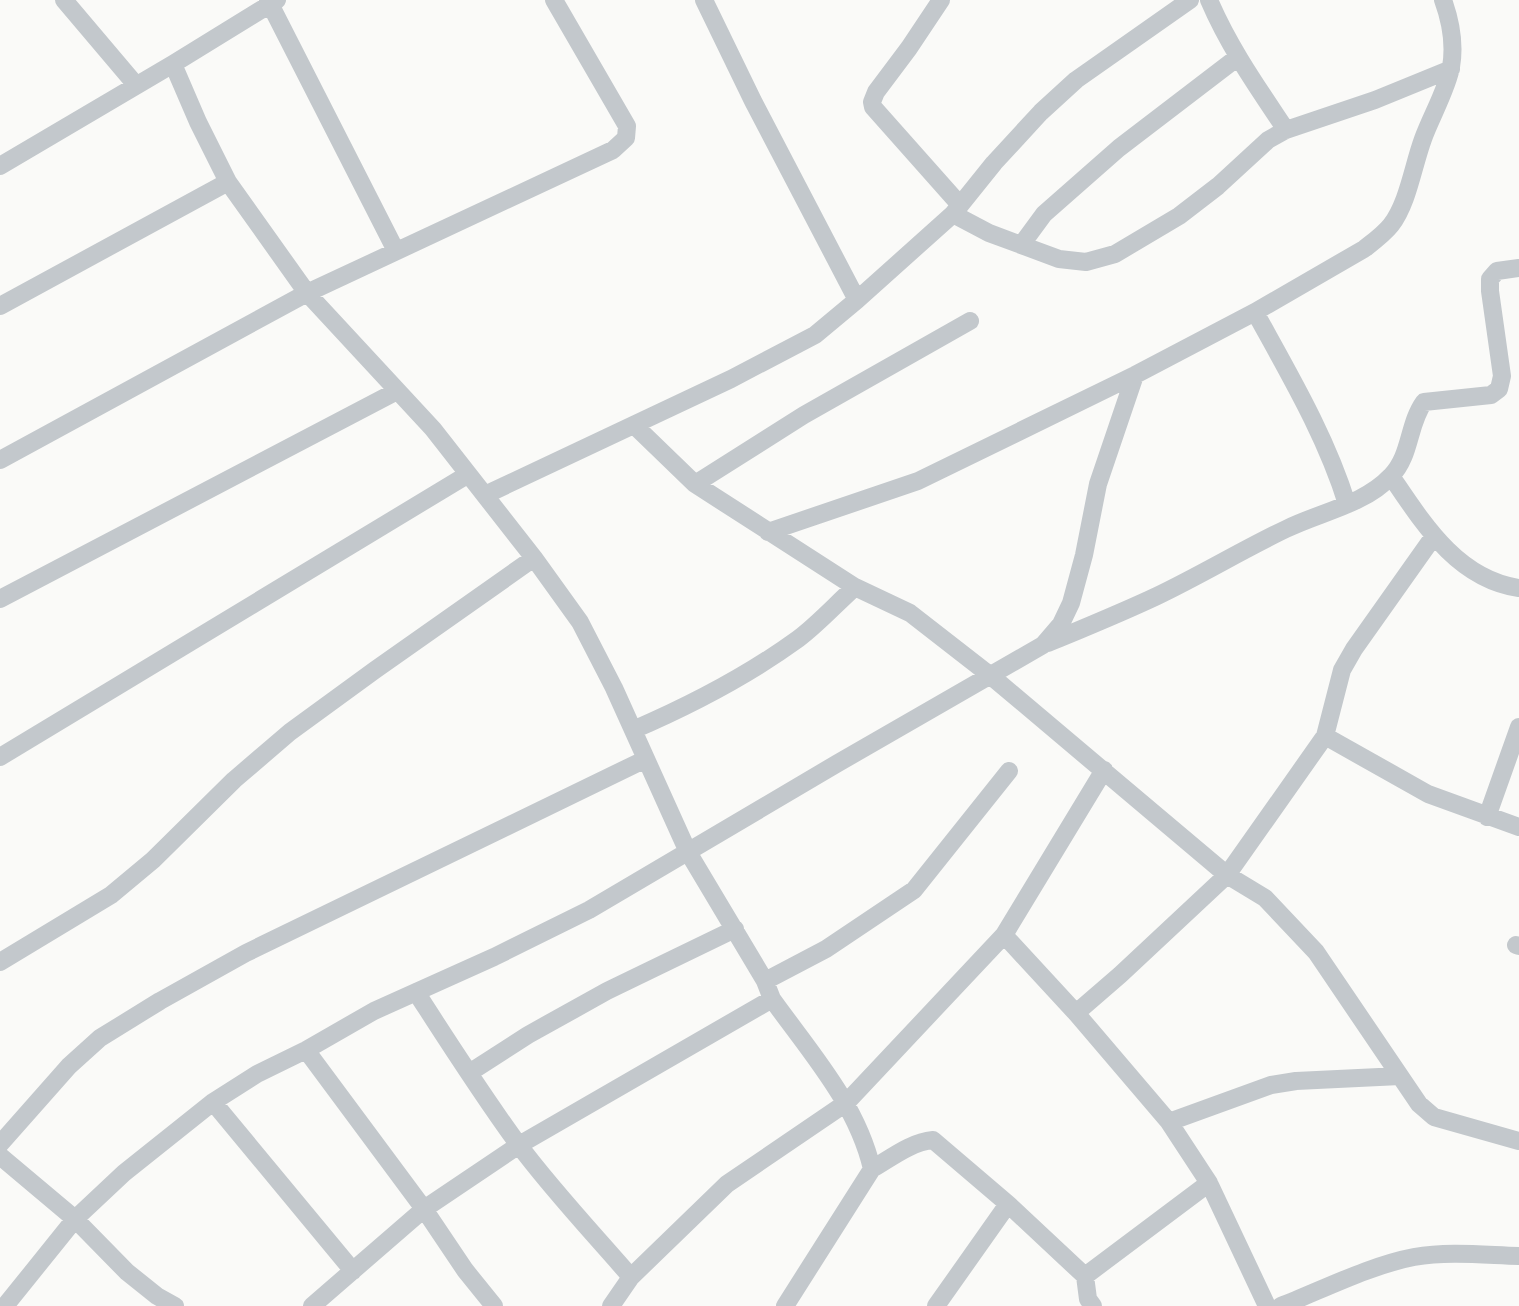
<svg xmlns="http://www.w3.org/2000/svg" width="1519" height="1306" font-family="'Fira Sans Condensed',sans-serif">
<style>
.lines{fill:none;stroke-linecap:round;stroke-linejoin:round}
.street{stroke:#c3c8cc;stroke-width:18}
</style>
<rect width="100%" height="100%" fill="#fafaf8"/>
<g class="lines">
<!-- street -->
<path class="street" d="M64,0L136,85
M268,0L396,251
M704,0L753,101L857,300
M941,0L909,48L876,92L872,102L873,107L960,205
M1209,0C1229,47 1258,88 1286,130
M173,64L198,122L228,182L307,293L433,429L534,558L580,622L614,688L688,852L765,981L772,999C810,1052 857,1104 872,1169L785,1306
M0,166L173,64L277,0
M953,214L989,233L1059,259L1086,262L1115,254L1179,216L1218,186L1268,140L1286,130L1375,100L1451,69
M1022,244L1044,214L1119,148L1238,57
M0,306L228,182
M1255,312C1289,374 1326,436 1347,504
M634,425L695,484L855,587L910,613L991,676L1227,875L1265,898L1316,952L1419,1104L1434,1117L1519,1141
M0,460L307,293L613,150L626,138L627,126L554,0
M1391,476C1423,523 1457,579 1519,588
M695,484L804,415L970,321
M485,495L731,379L815,335L857,300L953,214L994,163L1041,112L1076,80L1190,0
M768,532L918,481L1135,375L1255,312L1364,249C1373,242 1384,234 1391,225C1408,203 1413,166 1423,139C1430,119 1448,87 1451,67C1455,44 1451,22 1443,0
M0,599L397,391
M1048,643C1084,628 1121,613 1157,596C1201,575 1242,550 1286,529C1320,512 1364,505 1391,476C1411,456 1408,424 1424,402L1491,395L1499,389L1502,376L1490,291V279L1497,271L1519,268
M633,730C691,705 747,676 798,639C818,624 836,604 855,587
M1325,736L1428,794L1519,827
M0,757L467,475
M1487,817L1519,727
M1004,935L1076,1013L1169,1122L1209,1183L1267,1306
M1516,945L1519,946
M0,962L111,895L153,860L234,780L290,732L375,670L534,558
M765,981L826,949L914,890L1009,771
M416,992C449,1043 482,1095 518,1144C553,1191 593,1233 631,1277
M1076,1013L1120,975L1227,875L1325,736L1342,670L1354,649L1434,536
M306,1050L424,1209L465,1270L494,1306
M469,1073L528,1035L607,991L735,929
M213,1102L353,1271
M1169,1122L1271,1085L1296,1081L1400,1076
M0,1144L69,1066L100,1038L160,1001L246,953L646,759
M0,1156L75,1219L127,1272L157,1296L175,1306
M872,1169C891,1158 911,1142 933,1140L1008,1204L1085,1276L1088,1299L1093,1306
M1085,1276L1209,1183
M5,1306L75,1219L124,1173L213,1102L257,1074L306,1050L374,1011L494,957L589,910L838,763L1043,645L1061,624L1071,603L1084,555L1098,484L1135,375
M312,1306L424,1209L519,1145L772,999
M611,1306L631,1277L727,1184L846,1103L1004,935L1104,770
M936,1306L1008,1204
M1281,1306C1322,1290 1371,1265 1414,1257C1449,1251 1484,1255 1519,1256"/>
</g>
</svg>
